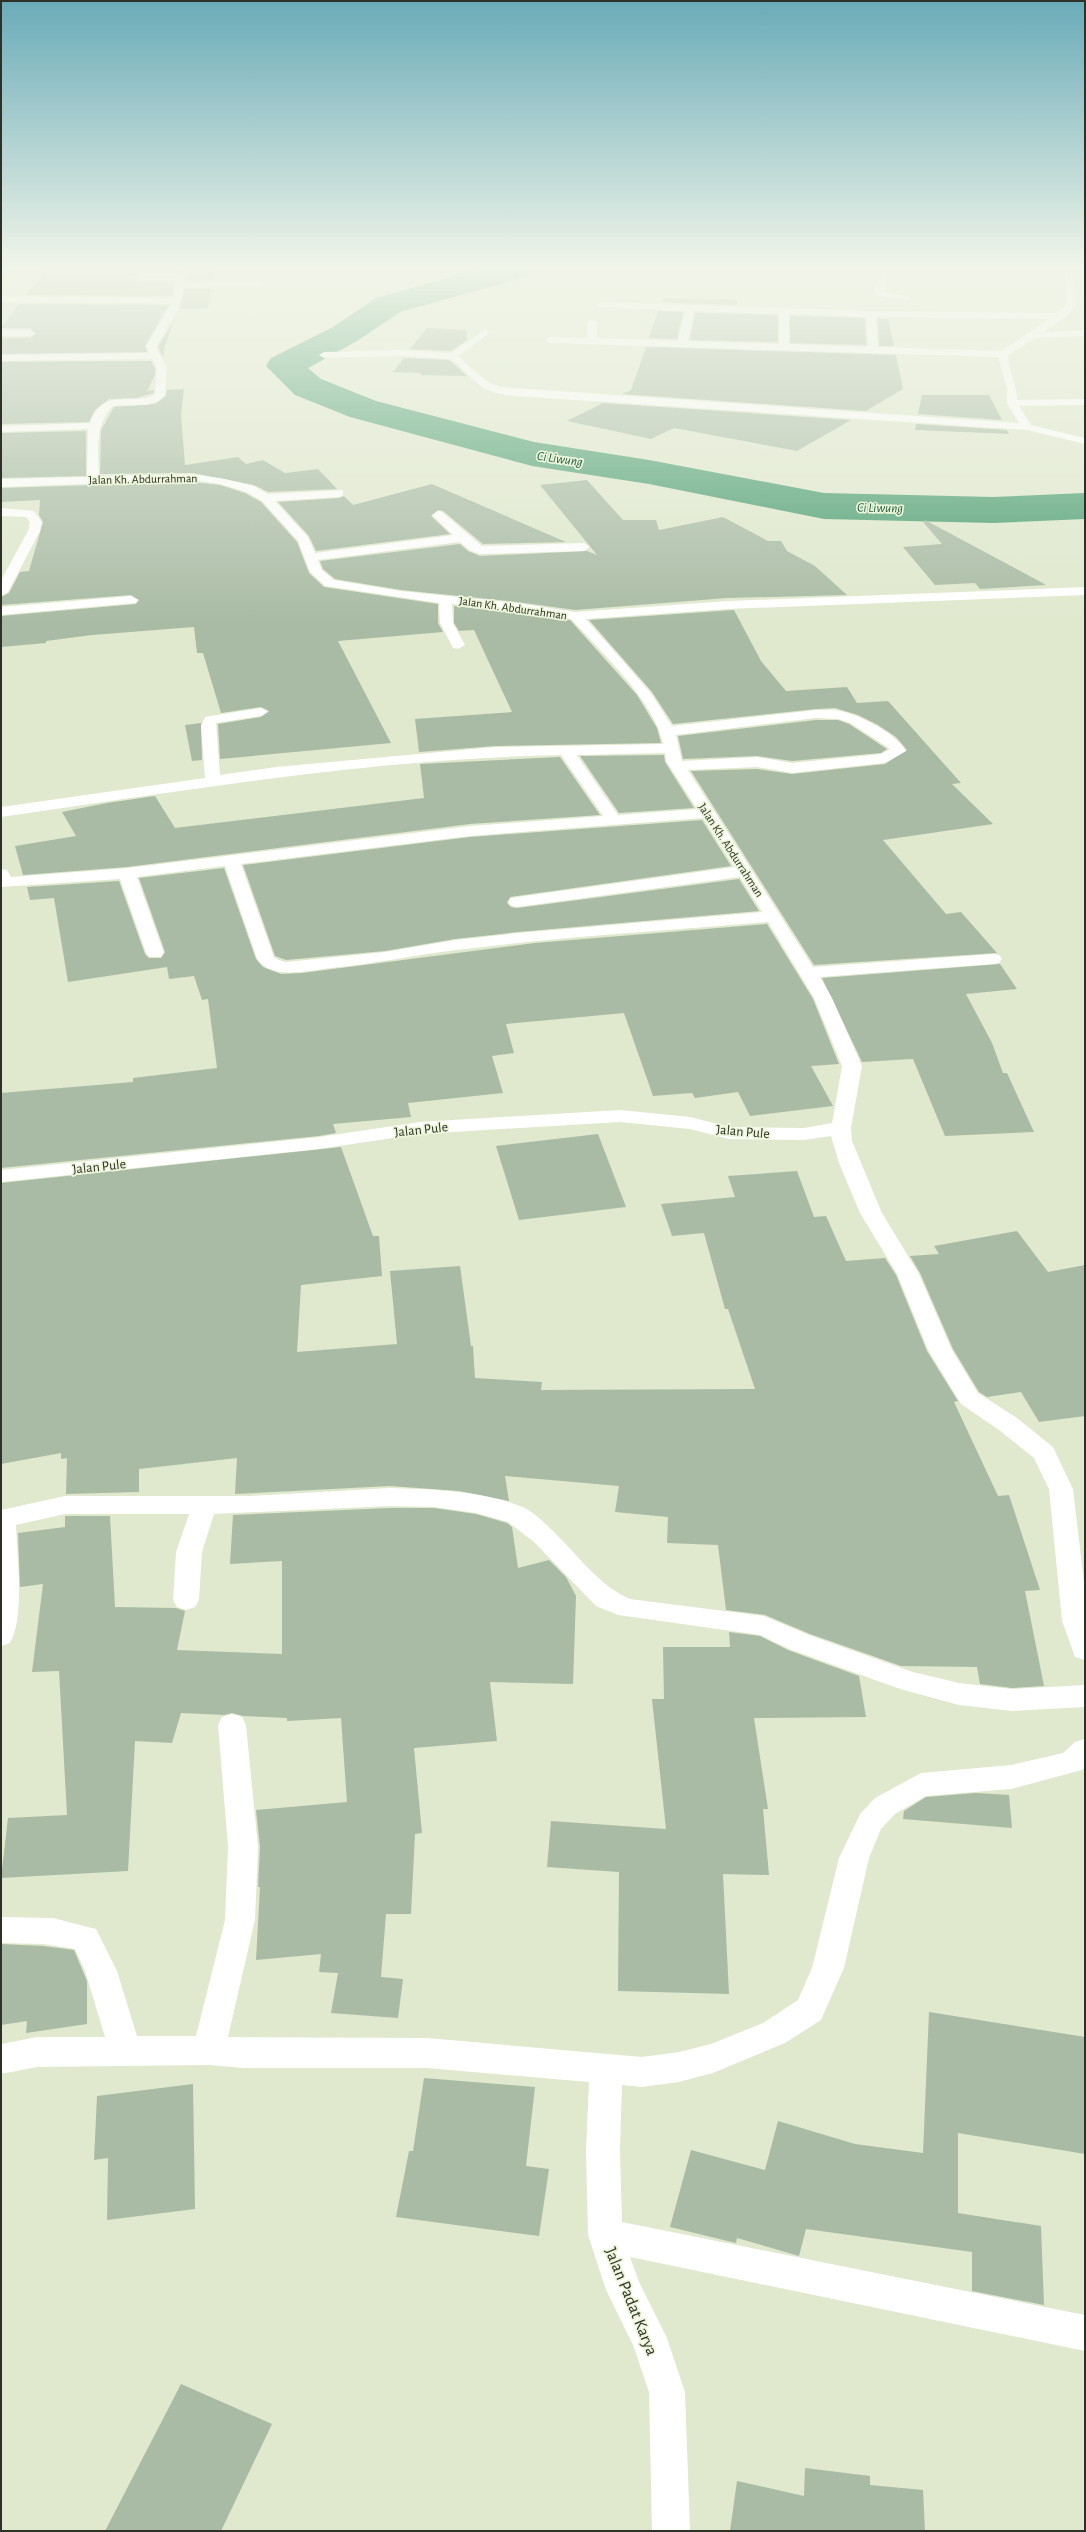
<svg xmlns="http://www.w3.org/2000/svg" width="1086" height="2532" font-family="'Alegreya Sans',sans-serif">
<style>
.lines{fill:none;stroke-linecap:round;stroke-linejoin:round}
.river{fill:#4b9d71;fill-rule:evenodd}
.building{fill:#a9bba5}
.minor{fill:#fff;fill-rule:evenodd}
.labels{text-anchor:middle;stroke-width:3.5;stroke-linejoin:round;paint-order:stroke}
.far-street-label{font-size:12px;fill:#2e3127;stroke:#edf6db}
.far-water-label{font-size:13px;font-style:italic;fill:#1c593b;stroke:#edf6db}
.street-label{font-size:14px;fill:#2e3127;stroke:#edf6db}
.near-street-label{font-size:17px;fill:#2e3127;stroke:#edf6db}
</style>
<rect width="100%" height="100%" fill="#e0e8ce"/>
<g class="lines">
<!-- river -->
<path class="river" d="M484,268H536L532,275L400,312L357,341L308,368L321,379L376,401L534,442L649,460L824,493L993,497L1085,493V519L993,523L824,519L649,484L532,466L350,417L295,395L266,366L271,358L333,327L376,298Z"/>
</g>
<!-- building -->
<path class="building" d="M63,268H174V272H140L134,276L140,282H174L172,296L26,295L46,269Z
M186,268H215L213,280H186Z
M185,289H211L208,308L180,309Z
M663,298L738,300L737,305L661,302Z
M19,304L168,305L145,346L147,352L1,354V338H30L36,334L30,328H1Z
M658,311L683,312L677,339L649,338Z
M695,313L778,315V342L690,340Z
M790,316L865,318L866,345L790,343Z
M878,319H888L894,346H879Z
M173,322L165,346L163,357L158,347Z
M427,328L467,330V340L451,351L410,349Z
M646,347L896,355L903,389L866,411L622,394L631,390Z
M404,358L449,360L467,376L420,375L421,373L393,372Z
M151,361L155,368V375L147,391L154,390V393L136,398L109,399L95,410L89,422L1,424V362Z
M184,389L181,415L185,465L238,457L246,464L263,460L285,473L318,469L337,489L268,492L254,485L192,473L100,474L101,430L114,407L155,404L166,396L167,390Z
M922,395H989L1002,420L918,414Z
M603,403L851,420L797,451L674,428L651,439L567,421Z
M916,424L1007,430L1009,434L915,430Z
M86,431V476L1,478V433Z
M587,480L623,520H656L659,530L723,517L768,541H781L787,551L815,566L847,595L727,598L575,610L517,602L401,590L335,579L323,569L320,561L460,544L468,551L480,556L587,551L597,555L540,485Z
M192,482L220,485L245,493L261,502L297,542L309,573L324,587L438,604V623L443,632L338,641L391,743L220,759L218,724L261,717L269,711L261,707L221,713L203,653H197L194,627L92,635L46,641V643L1,647V616L136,604L139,600L131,595L1,605V597L9,593L20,572L29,571L43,522L39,515L40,500L1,502V488Z
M432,484L566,542L483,544L443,511L438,510L431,516L450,534L316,551L309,536L278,502L339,498L344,496L353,505Z
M925,520L1037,580L1046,585L980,589L975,583L935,585L903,547L942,544L923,522Z
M454,606L570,620L637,695L657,728L661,743L495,746L419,752L415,719L512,712L474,630L459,631L454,623Z
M734,610L761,661L786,691L847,687L857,703L888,701L961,783L952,784L993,824L883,840L946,914L961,912L997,953L814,965L691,771L757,769L792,774L885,764L907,750L896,737L878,725L858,715L835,708L816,709L673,724L652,692L589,620Z
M816,720H838L849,724L887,749L881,753L792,761L757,756L683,759L678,736Z
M201,723L202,760L192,761L185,725Z
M664,755L665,762L694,808L619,813L580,756Z
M560,757L600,815L470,824L127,867L23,875L15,846L76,836L62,812L107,803L155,796L175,828L424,798L420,764Z
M702,820L731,866L517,896L510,897L507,903L511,907L517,908L739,879L759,911L518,932L455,939L385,951L286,960L275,956L243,865L470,837Z
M224,868L256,959L263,967L281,974L302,973L535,943L767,924L813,999L839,1064L811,1066L833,1106L750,1116L738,1092L695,1098L692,1093L653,1096L624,1013L506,1024L514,1053L492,1056L503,1093L408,1103L411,1117L333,1124L336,1133L319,1136L1,1168V1093L133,1082V1078L217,1068L208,999L202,1000L194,976L169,979L167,967L68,982L54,898L30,900L27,887L119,881L145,954L149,958H161L165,952L139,878Z
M1000,964L1017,989L966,994L992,1043L1003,1073H1007L1034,1132L945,1136L913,1059L862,1062L822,978Z
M598,1134L626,1207L519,1220L496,1146Z
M341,1147L373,1236H379L382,1276L301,1285L297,1352L397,1344L390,1271L460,1266L471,1346H473L475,1378L542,1382L541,1390L755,1389L728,1309H725L704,1233L672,1236L661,1204L735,1197L728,1176L797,1171L814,1217L826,1216L846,1261L885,1258L896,1275L927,1351L958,1401L954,1402L998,1496L1009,1495L1040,1590L1025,1591L1044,1686L1012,1688L980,1684L977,1667L901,1666L810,1634L765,1615L726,1610L718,1545L667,1543L668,1517L615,1512L619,1486L505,1476L509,1501L459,1491L390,1486L235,1494L237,1458L139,1469V1492L66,1494L67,1458L61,1459V1453L1,1464V1183Z
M1017,1231L1048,1272L1085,1265V1416L1039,1422L1021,1392L987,1397L979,1392L953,1349L920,1273L910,1256L939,1254L934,1246Z
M390,1508H434L476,1514L507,1523L512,1527L518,1568L549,1560L566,1577L576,1596L573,1684L490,1682L497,1741L414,1748L422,1833L415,1834L411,1914H386L381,1977L403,1979L398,2018L331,2013L338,1973L319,1972L321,1954L256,1960L260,1887H258L260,1847L256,1810L347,1802L341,1718L287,1721V1718L243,1716L232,1713L224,1715L181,1713L172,1743L135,1741L128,1871L1,1878L8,1818L67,1815L59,1671L32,1672L43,1584L20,1587L18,1533L65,1527V1516H110L115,1607L176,1608L185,1611L177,1650L282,1654V1561L230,1564L233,1515Z
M729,1632L760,1636L788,1650L859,1676L866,1717L754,1718L768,1809H763L769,1875L723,1874L729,1994L618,1991L619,1872L547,1867L551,1821L666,1829L652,1699H664L663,1647H730Z
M976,1793L1009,1795L1012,1828L903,1819L904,1811L926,1797Z
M1,1944L43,1946L74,1950L87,1981V2024L26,2033L27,2021L1,2025Z
M929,2012L1085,2037V2154L958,2133V2213L1041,2226L1044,2305L972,2291V2252L806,2229L799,2256L737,2238L736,2243L670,2227L691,2150L765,2170L778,2121L855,2144L923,2153Z
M424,2078L535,2087L526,2166L549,2169L539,2236L396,2217L409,2151H413Z
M193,2084L195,2209L107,2220L108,2158L94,2160L97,2096Z
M181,2384L272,2424L221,2531H105Z
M805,2468L870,2476V2485L923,2490L925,2531H730L737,2481L804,2496Z"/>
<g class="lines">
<!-- minor -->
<path class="minor" d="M176,268H184L185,282L259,281L264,284L259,287L184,288L178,310L156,347L167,368L165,395C154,410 129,403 113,406C94,425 98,451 99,476L192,474L225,479L254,486L268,494L343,490V496L339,497L275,501L308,537L315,553L453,535L432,515L438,511L442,512L482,546L584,543L590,547L584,551L480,554L469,550L460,542L318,560L322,570L334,580L401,591L517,603L575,612L728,601L1085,587V595L728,609L586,619L651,693L672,726L816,710C824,710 833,709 841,711C860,715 897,734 906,751L885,763L792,773L757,767L688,770L813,967L993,954L999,955L1002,959L999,963L993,964L820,977L832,998L862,1066L851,1128L852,1141L882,1213L919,1274L952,1350L978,1393L1017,1418L1053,1447L1073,1489L1085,1591V1660L1075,1657L1062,1621L1049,1489L1034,1458L999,1430L961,1404L928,1350L897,1274L860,1213L839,1163L831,1136L804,1140L729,1139L690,1129L620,1122L420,1134L319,1149L1,1182V1170L319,1137L420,1122L620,1110L690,1117L729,1127L804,1128L832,1123L842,1066L814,998L768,922C664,931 560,937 457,950C415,955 373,964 331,968C309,970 272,981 257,959L225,866L137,877L164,953L161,957H149L146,953L120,879L1,887V869L7,870L11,877L127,868L470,826L603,816L561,755C373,759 187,790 1,817V807L205,778L201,726L205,717L210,716L261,708L268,712L261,716L216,723L220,775L276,767L495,747L663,744C655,702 600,651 571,619L452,604L453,623L465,645L458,649L453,648L440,623L439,603L325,586L310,572L298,541L262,501L246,492L220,484L192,480L1,487V479L87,477L88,429L1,432V426L90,423C104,385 130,408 155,394L157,368L152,359L1,361V355L149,353L146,347L171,304L1,302V296L173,298L176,280H140L135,277L140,274H176ZM816,718L838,719L850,723L890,749L881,754L792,763L757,757L682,761L676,735ZM665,753L666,761L697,809L618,815L577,755ZM703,818L734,867L517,897L511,898L508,902L511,906L517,907L740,877L762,912L518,933L455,940L385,952L286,962L279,960L274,957L241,864L470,836Z
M881,268H890L884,292L909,296V300L878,296L874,290Z
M1066,268H1074L1076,306L1064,318L1044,332L1085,330V336L1036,338L1008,355C1008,371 1017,384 1017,400L1085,399V405L1019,406L1031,425L1085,438V444L1027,430L545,398C525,396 498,398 481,386C469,378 461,366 450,359L401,356L324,358L319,355L324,352L401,350L451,353L485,329L490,332L488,334L459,356L469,367L490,383L501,387L1019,423L1007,403V388L998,357L550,343L545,340L550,337L587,338V322L592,319L597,322V338L678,341L685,311L599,307L597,305L602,302L871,311L1056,313L1066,305ZM694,311L779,314V344L688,341ZM789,314L866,317L868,347L789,344ZM876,317L1049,319L1001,351L878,347Z
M1,330H30L35,333L30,336H1Z
M1,508L34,511L42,522L40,531L8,592L1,596V580L28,531L30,522L26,517L1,516Z
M131,596L138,600L136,603L1,615V607Z
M390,1488C433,1489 485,1491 525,1508C534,1513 546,1524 553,1531C577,1554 599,1586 630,1599L764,1616L809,1635L913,1672L959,1683L1012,1689L1085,1685V1707L1012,1711L959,1705L900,1689L789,1649L760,1635L618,1615L596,1606L534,1542L508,1522L476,1513L434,1507L390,1506L214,1514L202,1552L199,1600L195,1607L186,1610L177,1607L173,1600L176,1552L189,1514H65L16,1525C17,1555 25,1617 10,1643L1,1646V1510L65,1496H249Z
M232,1714L242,1717L246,1725L258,1847L255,1920L228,2037L427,2038L642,2057L679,2052L711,2044L763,2023L798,2000L812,1968L839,1858L860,1814L875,1798L921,1773L1011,1765L1063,1753L1075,1742L1085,1739V1767L1082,1770L1011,1789L926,1796L895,1814L881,1829L869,1858L844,1968L821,2020L785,2043L713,2073L679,2082L642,2087L622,2085L620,2150L622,2222L1085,2315V2351L630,2257L639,2282L667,2338L685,2392L690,2531H652L649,2392L633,2345L606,2290L588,2235L586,2150L589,2082L427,2068H243L209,2065L37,2067L1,2074V2044L37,2037H105L85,1971L75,1949L43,1944L1,1943V1917L53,1918L96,1929L117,1971L137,2036H196L225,1920L228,1847L218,1725L222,1717Z"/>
</g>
<!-- sky -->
<linearGradient id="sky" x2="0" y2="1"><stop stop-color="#69abb8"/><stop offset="0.43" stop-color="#f1f5e9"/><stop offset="1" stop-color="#f1f5e9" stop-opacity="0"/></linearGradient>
<rect width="1086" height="623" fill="url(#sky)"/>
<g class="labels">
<!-- far-street labels -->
<g class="far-street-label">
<text transform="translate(143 479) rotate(-1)" y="4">Jalan Kh. Abdurrahman</text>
<text transform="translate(513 608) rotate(8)" y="4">Jalan Kh. Abdurrahman</text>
<text transform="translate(731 850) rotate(57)" y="4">Jalan Kh. Abdurrahman</text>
</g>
<!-- far-water labels -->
<g class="far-water-label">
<text transform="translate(560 458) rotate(8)" y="5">Ci Liwung</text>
<text transform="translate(880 507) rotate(1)" y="5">Ci Liwung</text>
</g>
<!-- street labels -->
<g class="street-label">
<text transform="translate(421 1129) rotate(-6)" y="5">Jalan Pule</text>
<text transform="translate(743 1131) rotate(5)" y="5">Jalan Pule</text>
<text transform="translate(99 1166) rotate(-6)" y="5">Jalan Pule</text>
</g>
<!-- near-street labels -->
<g class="near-street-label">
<text transform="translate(632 2301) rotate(68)" y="6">Jalan Padat Karya</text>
</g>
</g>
<!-- border -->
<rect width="1086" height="2532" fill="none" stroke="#2e3127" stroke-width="4"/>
</svg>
